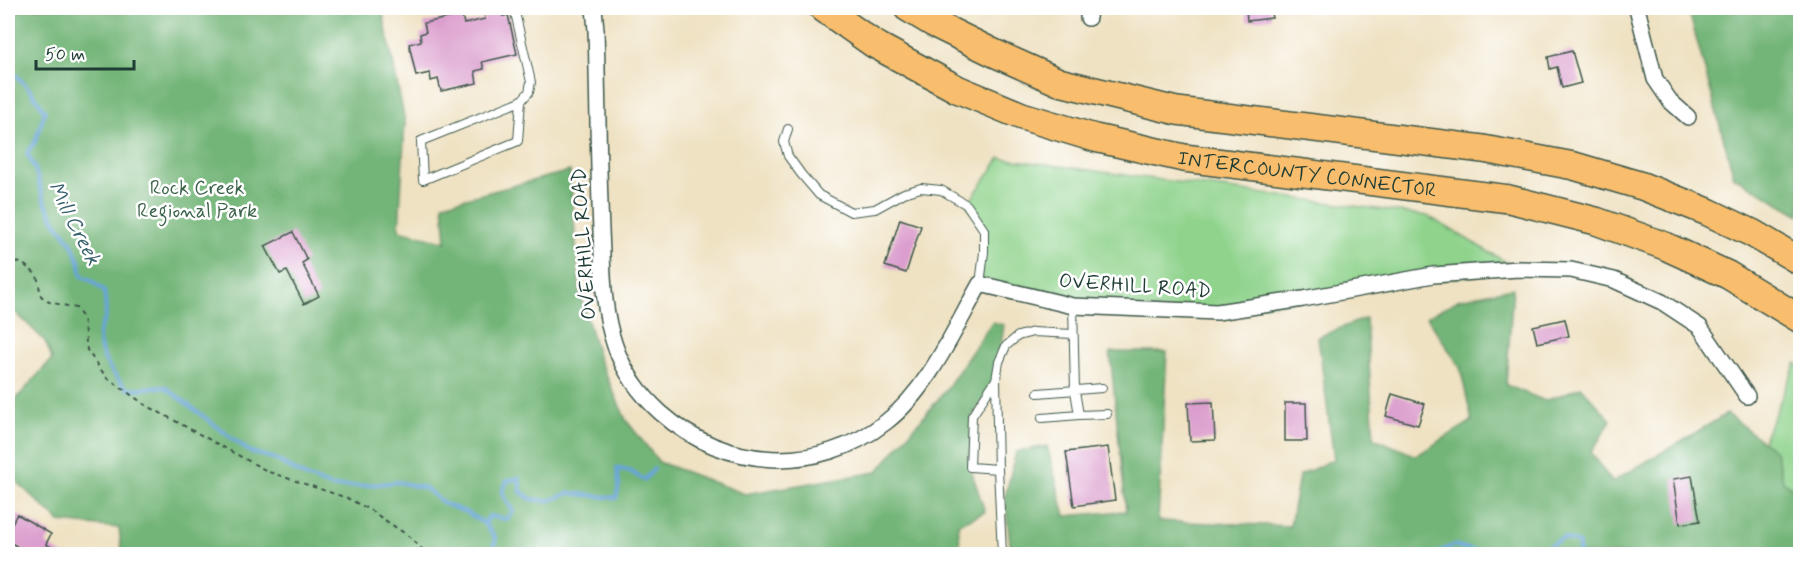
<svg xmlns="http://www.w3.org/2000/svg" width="1808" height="562" font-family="Mynerve,sans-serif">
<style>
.green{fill:#8fd38c;stroke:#578860;stroke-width:1.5}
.forest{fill:#73b578;stroke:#497956;stroke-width:1.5}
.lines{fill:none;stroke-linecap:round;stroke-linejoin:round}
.stream{stroke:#67a4d8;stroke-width:4}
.building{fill:#db9ece}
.lane-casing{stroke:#3e5649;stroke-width:10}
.street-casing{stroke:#3e5649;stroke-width:18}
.highway-casing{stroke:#3e5649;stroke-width:30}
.path{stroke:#3e5649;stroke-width:2;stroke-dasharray:4.5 4.5;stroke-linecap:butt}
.lane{stroke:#fff;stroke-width:8}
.street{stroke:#fff;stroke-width:15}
.highway{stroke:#f9be6d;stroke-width:27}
.labels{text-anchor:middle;stroke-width:5;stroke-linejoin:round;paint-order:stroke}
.street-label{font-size:20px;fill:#1f3d34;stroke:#fff}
.park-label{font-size:20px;fill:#3b624a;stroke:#fff}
.water-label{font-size:21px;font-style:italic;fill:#38616d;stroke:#fff}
</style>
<rect width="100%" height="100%" fill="#fff"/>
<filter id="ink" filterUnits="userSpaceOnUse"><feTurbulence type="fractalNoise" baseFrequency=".0167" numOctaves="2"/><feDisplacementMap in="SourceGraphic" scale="12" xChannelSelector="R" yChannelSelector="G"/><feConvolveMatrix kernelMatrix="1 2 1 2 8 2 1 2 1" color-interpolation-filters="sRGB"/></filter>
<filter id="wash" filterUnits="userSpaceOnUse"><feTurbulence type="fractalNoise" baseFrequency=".008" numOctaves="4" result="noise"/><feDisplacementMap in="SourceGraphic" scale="24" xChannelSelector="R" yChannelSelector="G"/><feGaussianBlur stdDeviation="1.35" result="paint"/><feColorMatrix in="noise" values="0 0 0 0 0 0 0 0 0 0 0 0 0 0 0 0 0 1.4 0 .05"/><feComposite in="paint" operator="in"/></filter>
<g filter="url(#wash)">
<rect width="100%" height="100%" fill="#efe2c3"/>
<!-- green -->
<path class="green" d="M1000,158L1428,216L1518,269L1217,312L1073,306L980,284L984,230L967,205Z
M1796,363L1800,366V495L1783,481L1776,452L1763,442Z"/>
<!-- forest -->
<path class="forest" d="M34,8H382L405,122L399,230L446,242L443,204L570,171L580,294L599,359L626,420L659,462L745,494L877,472L945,391L992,322L1004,325L996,380L972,416L970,467L985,512L958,524L961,554H122L119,528L60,522L8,474V408L52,359L45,341L8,305V10Z
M1688,8H1800V215L1734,177Z
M1513,288L1506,385L1545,401L1581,387L1611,420L1591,453L1612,482L1727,414L1776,452L1783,481L1800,495V554H1011L1005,497L1016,452L1047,446L1065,516L1126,511L1110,352H1167L1158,521L1290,526L1299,476L1334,459L1318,337L1366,318L1374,438L1416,456L1472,421L1460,367L1427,317L1460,299Z"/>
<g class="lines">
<!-- stream -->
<path class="stream" d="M8,73L15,74L31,91L45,111L35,142L27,153L35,169L44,200L55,221L71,242L79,261L82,276L91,280L104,291C105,300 107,311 105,319C103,324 100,327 99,332C98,355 112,375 128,389L165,387L250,452L273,458L304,476L332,487L360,486L398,482L425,488L445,504L468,513L485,524L496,539L491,553L486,554
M485,524L489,516L507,519L513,511L502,492L507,481L519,478L521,492L531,499L548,501L569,493L616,498L619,485L617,468L630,471L644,480L654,469
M1435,554L1454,545L1486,554
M1531,554L1564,538L1579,544V554"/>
</g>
<g id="blocks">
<!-- building -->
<path class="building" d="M501,8L503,16L508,15L517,54L482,62L484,69L475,71L477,83L441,91L438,79L431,81L430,73L416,76L409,44L421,41L420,34L426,32L424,23L462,15L464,24L485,19L484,12Z
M1246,8H1270L1272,18L1247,21Z
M1572,51L1581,83L1562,88L1557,67L1550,69L1548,57Z
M900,219L921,226L906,273L885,266Z
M293,232L307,260L302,263L319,296L304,304L287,271L280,274L265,246Z
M1565,319L1569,336L1537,343L1533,326Z
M1392,394L1425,404L1418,425L1386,416Z
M1213,402L1215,440L1190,441L1188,403Z
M1285,403H1306L1307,441H1285Z
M1108,447L1115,500L1074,506L1066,452Z
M1692,476L1700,521L1680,524L1673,479Z
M17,514L51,534L46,544L64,555H31L8,541V531Z"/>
</g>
</g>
<g filter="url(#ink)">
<use href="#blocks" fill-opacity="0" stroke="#3e5649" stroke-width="1.5"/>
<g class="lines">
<defs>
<path id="lane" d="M514,8L531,82L529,92L521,101L421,141L423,180L518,141L521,101
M788,129L784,142L788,156L801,174L819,195L851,212L875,209L904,193L921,188L941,190L967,205L984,230V252L980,284
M1073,306L1075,391L1079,415L1107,414
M995,381L972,416L970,467L998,469
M1038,393L1102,388
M1042,418L1079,415
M1002,554L998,469L996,380L999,362L1006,346L1018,336L1033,332L1073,334"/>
<path id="street" d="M594,8L596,30C598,96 598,163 601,230C603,269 602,309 615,346C624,372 641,395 661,413C725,470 818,475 886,422C928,390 954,330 980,284L1073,306L1217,312L1303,299L1433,275L1518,269L1571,270L1614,280L1662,302L1700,327L1747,396
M1637,8L1655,79L1670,101L1688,117
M1088,18L1089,8"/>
<g id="highway">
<path id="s1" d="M823,8L874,44L957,89L1022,116L1095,138L1184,158L1509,199L1596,221L1665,246L1728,275L1800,319"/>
<path d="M908,8L933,23L994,53L1059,82L1177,111L1483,149L1574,166L1642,186L1708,212L1752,233L1800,261"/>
</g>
</defs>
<!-- lane casing -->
<use href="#lane" class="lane-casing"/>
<!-- street casing -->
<use href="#street" class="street-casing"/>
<!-- highway casing -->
<use href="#highway" class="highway-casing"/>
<!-- path -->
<path class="path" d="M8,266L15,262L22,263L37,275L41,296L49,302L76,308L83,318L87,350L106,377L144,404L269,472L347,498L370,510L410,537L423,550V554"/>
<!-- lane -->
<use href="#lane" class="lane"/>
<!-- street -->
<use href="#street" class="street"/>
<!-- highway -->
<use href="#highway" class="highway"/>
</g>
</g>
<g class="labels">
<!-- street labels -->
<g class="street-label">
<text dy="7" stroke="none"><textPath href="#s1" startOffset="519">INTERCOUNTY CONNECTOR</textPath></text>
<text transform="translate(583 244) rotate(-94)" y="7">OVERHILL ROAD</text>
<text transform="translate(1135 285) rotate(4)" y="7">OVERHILL ROAD</text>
</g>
<!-- park labels -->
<g class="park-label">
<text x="197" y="194">Rock Creek<tspan x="197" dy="23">Regional Park</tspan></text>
</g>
<!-- water labels -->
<g class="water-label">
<text transform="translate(75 223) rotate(63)" y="7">Mill Creek</text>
</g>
</g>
<!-- margin -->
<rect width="1808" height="562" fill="none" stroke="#fff" stroke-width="30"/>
<!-- scale -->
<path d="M36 60v9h98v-9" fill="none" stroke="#1f3d34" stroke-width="3"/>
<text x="45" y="60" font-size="18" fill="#1f3d34" stroke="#ffffff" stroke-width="4.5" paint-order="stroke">50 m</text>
</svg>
